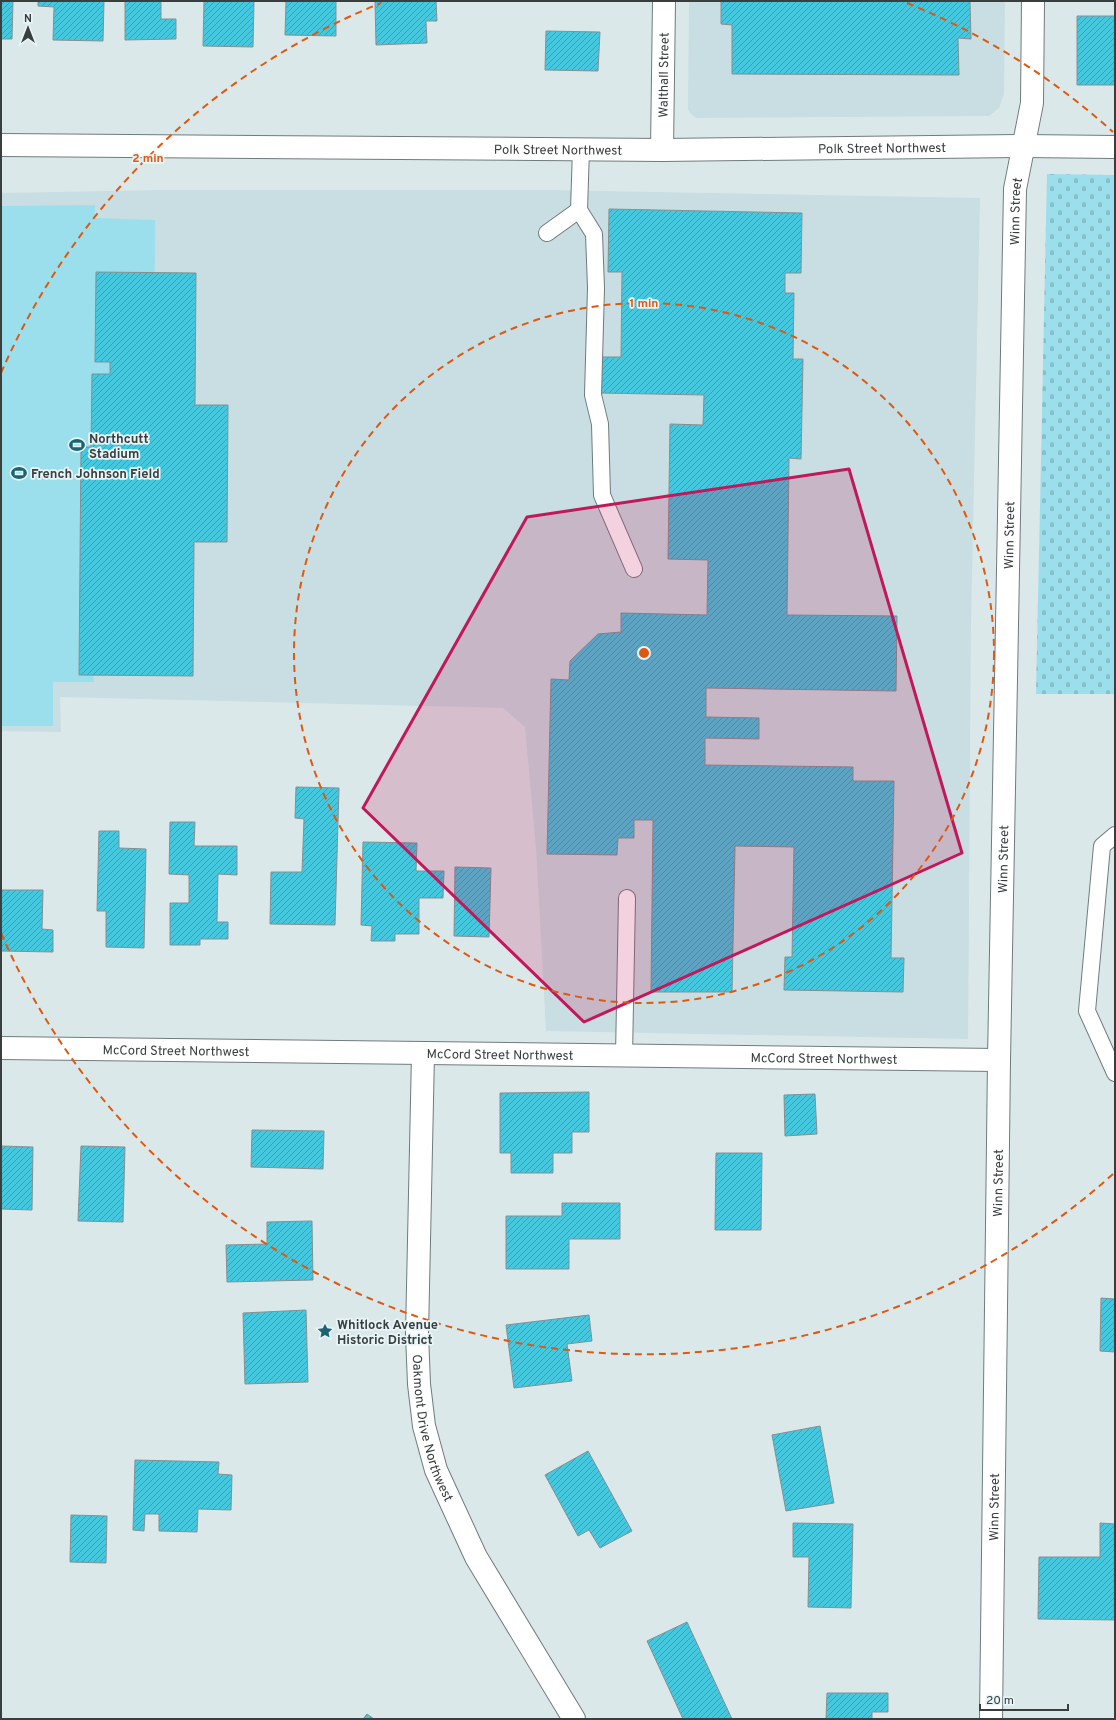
<svg xmlns="http://www.w3.org/2000/svg" width="1116" height="1720" font-family="Overpass,sans-serif">
<style>
.built{fill:#c8dee2}
.grass{fill:#9cdfec}
.cemetery{fill:url(#cemetery-stones)}
.building{fill:url(#building-hatch);stroke:#859093}
.lines{fill:none;stroke-linecap:round;stroke-linejoin:round}
.lane-casing{stroke:#707b7d;stroke-width:18}
.street-casing{stroke:#707b7d;stroke-width:24}
.secondary-casing{stroke:#707b7d;stroke-width:24}
.lane{stroke:#fff;stroke-width:16}
.street{stroke:#fff;stroke-width:22}
.secondary{stroke:#fff;stroke-width:22}
.marked{fill:#c2185b;fill-opacity:0.2;stroke:#c2185b;stroke-width:3;stroke-linejoin:round}
.ring{fill:none;stroke:#df580f;stroke-width:2;stroke-dasharray:7 5}
.labels{text-anchor:middle;stroke-width:3.5;stroke-linejoin:round;paint-order:stroke}
.street-label{font-size:13px;fill:#393e3f;stroke:#e8f5f8}
.poi-label{font-size:13px;font-weight:bold;fill:#393e3f;stroke:#e8f5f8;text-anchor:start}
.centre{fill:#df580f;stroke:#e8f5f8;stroke-width:2}
.ring-label{font-size:12px;text-anchor:middle;font-weight:bold;fill:#df580f;stroke:#e8f5f8;stroke-width:3.5;stroke-linejoin:round;paint-order:stroke}
</style>
<defs>
<pattern id="cemetery-stones" width="16" height="16" patternUnits="userSpaceOnUse"><rect width="16" height="16" fill="#9cdfec"/><path d="M2 7V4a2 2 0 0 1 4 0v3zM10 15v-3a2 2 0 0 1 4 0v3z" fill="#87c0cb"/></pattern>
<pattern id="building-hatch" width="6" height="6" patternUnits="userSpaceOnUse"><rect width="6" height="6" fill="#45c7dd"/><path d="M-1 1l2-2M0 6l6-6M5 7l2-2" fill="none" stroke="#3ba3b5"/></pattern>
</defs>
<rect width="100%" height="100%" fill="#dbe8ea"/>
<!-- built -->
<path class="built" d="M689,1H1005L1004,94L999,108L989,116L696,118L691,114L688,109Z
M161,190H546L980,198L971,622L968,1039L546,1031L536,848L525,727L503,708L60,697L61,732L1,731V193Z"/>
<!-- grass -->
<path class="grass" d="M95,205V218L155,220L153,671H93L94,682H53V726H1V206Z"/>
<!-- cemetery -->
<path class="cemetery" d="M1047,174L1115,175V694H1036Z"/>
<!-- building -->
<path class="building" d="M1,1H13L12,39H1Z
M38,1H104L103,41L53,40L54,7L38,6Z
M125,1H161V19H176V39L125,40Z
M204,1H254L253,47L203,46Z
M286,1H336V36L285,35Z
M375,1H436L437,21H426L427,43L376,45Z
M721,1H970L971,39L958,38L959,75L732,74V25L721,24Z
M1077,16H1115V85H1077Z
M546,31L600,32L598,71L545,70Z
M609,209L802,213L801,273H785V293H794L793,359H803L801,459L789,458L787,615L897,616L896,691L706,688V717L759,718V739L705,738V765L853,767V781H894L891,958H904L903,992L784,990L785,957H792L794,847L735,846L732,992H651L653,820H634V838H618L617,855L547,854L551,679L569,680L570,661L598,634L621,632V613L707,615L708,560L668,559L670,424L703,425L704,395L601,393L602,357H621L622,272H608Z
M96,272L196,273L195,405H228L227,542H194L193,676L79,675L81,447H91L92,374H110V362H95Z
M296,787L339,788L335,925L270,924L271,872H302L304,819L295,818Z
M170,822H195L194,846H237V875L218,874L217,922H228V939H200V945H170V903H189V875L169,874Z
M99,831H119V848L146,849L144,948L106,947V911H97Z
M363,842L417,843L416,871H444L443,898H419V934H395V941H371L372,926L361,925Z
M455,867L491,868L489,937L454,936Z
M1,890H43L42,929L53,930V952L1,951Z
M589,1092V1132H572V1153H553V1173H511V1153H500V1093Z
M815,1094L817,1134L785,1136L784,1095Z
M252,1130L324,1131L323,1169L251,1167Z
M1,1146L33,1147L32,1210L1,1209Z
M81,1146L125,1147L123,1222L78,1221Z
M716,1153H762L761,1230H715Z
M562,1203H620V1239H569V1269H506V1216H562Z
M312,1221L313,1280L227,1282L226,1245L267,1244V1222Z
M1101,1298L1115,1299V1352L1100,1351Z
M306,1310L308,1382L245,1384L243,1313Z
M589,1315L592,1341L567,1344L572,1381L514,1388L506,1325Z
M820,1426L834,1503L786,1511L772,1435Z
M588,1451L632,1531L600,1548L589,1530L578,1536L545,1475Z
M135,1460L219,1462L218,1474L232,1475L231,1510L198,1509L197,1532L159,1531V1514H145L144,1531L133,1530Z
M71,1515L107,1516L106,1563L70,1562Z
M793,1523L853,1524L851,1608L808,1607L809,1557H793Z
M1100,1523L1115,1524V1620L1038,1619L1039,1557H1100Z
M687,1622L732,1719H683L647,1641Z
M827,1693H888V1712H872V1719H826Z
M367,1714L374,1719H363Z"/>
<g class="lines">
<defs>
<path id="lane" d="M579,210L594,234L596,288L593,395L600,424L602,495L634,569
M547,233L579,210L581,149
M1115,835L1102,846L1087,1011L1115,1073
M624,1056L627,898"/>
<g id="street">
<path id="s1" d="M662,150L664,1"/>
<path id="s2" d="M1,1048L999,1060"/>
<path id="s3" d="M423,1054L417,1334L419,1384L424,1426L436,1470L476,1557L574,1719"/>
<path id="s4" d="M991,1719L999,1060L1015,189L1032,103L1033,1"/>
</g>
<g id="secondary">
<path id="s5" d="M1,145L662,150L1024,146L1115,147"/>
</g>
</defs>
<!-- lane casing -->
<use href="#lane" class="lane-casing"/>
<!-- street casing -->
<use href="#street" class="street-casing"/>
<!-- secondary casing -->
<use href="#secondary" class="secondary-casing"/>
<!-- lane -->
<use href="#lane" class="lane"/>
<!-- street -->
<use href="#street" class="street"/>
<!-- secondary -->
<use href="#secondary" class="secondary"/>
</g>
<!-- marked area -->
<path class="marked" d="M849,469L962,853L584,1022L363,808L527,517Z"/>
<!-- distance rings -->
<g class="ring">
<circle cx="644" cy="653" r="350"/>
<path d="M1113 1174A701 701 0 0 1 1 933M1 373A701 701 0 0 1 381 3M907 3A701 701 0 0 1 1113 132"/>
</g>
<!-- icons -->
<defs>
<symbol id="stadium-bare" viewBox="-9 -9 18 18"><path d="M0-5a6.5 5 0 1 0 0 10a6.5 5 0 1 0 0-10ZM-3.5-1.8h7v3.6h-7Z" fill="#1b6572" stroke="#e8f5f8" stroke-width="2.5" paint-order="stroke"/></symbol>
<symbol id="sight-bare" viewBox="-9 -9 18 18"><path d="M0-6L1.8-2.2L6-1.7L2.9 1.2L3.7 5.4L0 3.3L-3.7 5.4L-2.9 1.2L-6-1.7L-1.8-2.2Z" fill="#1b6572" stroke="#e8f5f8" stroke-width="2.5" paint-order="stroke"/></symbol>
</defs>
<g fill-rule="evenodd">
<use href="#stadium-bare" x="66" y="434" width="22" height="22"/>
<use href="#stadium-bare" x="8" y="462" width="22" height="22"/>
<use href="#sight-bare" x="314" y="1320" width="22" height="22"/>
</g>
<g class="labels">
<!-- street labels -->
<g class="street-label">
<text dy="5" stroke="none"><textPath href="#s1" startOffset="75">Walthall Street</textPath></text>
<text dy="5" stroke="none"><textPath href="#s5" startOffset="881">Polk Street Northwest</textPath></text>
<text dy="5" stroke="none"><textPath href="#s5" startOffset="557">Polk Street Northwest</textPath></text>
<text dy="5" stroke="none"><textPath href="#s4" startOffset="1508">Winn Street</textPath></text>
<text dy="5" stroke="none"><textPath href="#s4" startOffset="1184">Winn Street</textPath></text>
<text dy="5" stroke="none"><textPath href="#s4" startOffset="860">Winn Street</textPath></text>
<text dy="5" stroke="none"><textPath href="#s2" startOffset="175">McCord Street Northwest</textPath></text>
<text dy="5" stroke="none"><textPath href="#s2" startOffset="499">McCord Street Northwest</textPath></text>
<text dy="5" stroke="none"><textPath href="#s2" startOffset="823">McCord Street Northwest</textPath></text>
<text dy="5" stroke="none"><textPath href="#s4" startOffset="536">Winn Street</textPath></text>
<text dy="5" stroke="none"><textPath href="#s3" startOffset="376">Oakmont Drive Northwest</textPath></text>
<text dy="5" stroke="none"><textPath href="#s4" startOffset="212">Winn Street</textPath></text>
</g>
<!-- poi labels -->
<g class="poi-label">
<text x="89" y="443">Northcutt<tspan x="89" dy="15">Stadium</tspan></text>
<text x="31" y="478">French Johnson Field</text>
<text x="337" y="1329">Whitlock Avenue<tspan x="337" dy="15">Historic District</tspan></text>
</g>
</g>
<circle cx="644" cy="653" r="6" class="centre"/>
<g class="ring-label">
<text x="148" y="162">2 min</text>
<text x="644" y="307">1 min</text>
</g>
<!-- border -->
<rect width="1116" height="1720" fill="none" stroke="#393e3f" stroke-width="4"/>
<!-- north arrow -->
<g transform="translate(28 28)" stroke="#e8f5f8" stroke-width="3" paint-order="stroke">
<path d="M0-3L7 15L0 10L-7 15Z" fill="#393e3f"/>
<text y="-6" font-size="11" font-weight="bold" text-anchor="middle" fill="#393e3f">N</text>
</g>
<!-- scale -->
<path d="M980 1704v6h88v-6" fill="none" stroke="#393e3f" stroke-width="2"/>
<text x="986" y="1704" font-size="12" fill="#393e3f" stroke="#e8f5f8" stroke-width="3" paint-order="stroke">20 m</text>
</svg>
